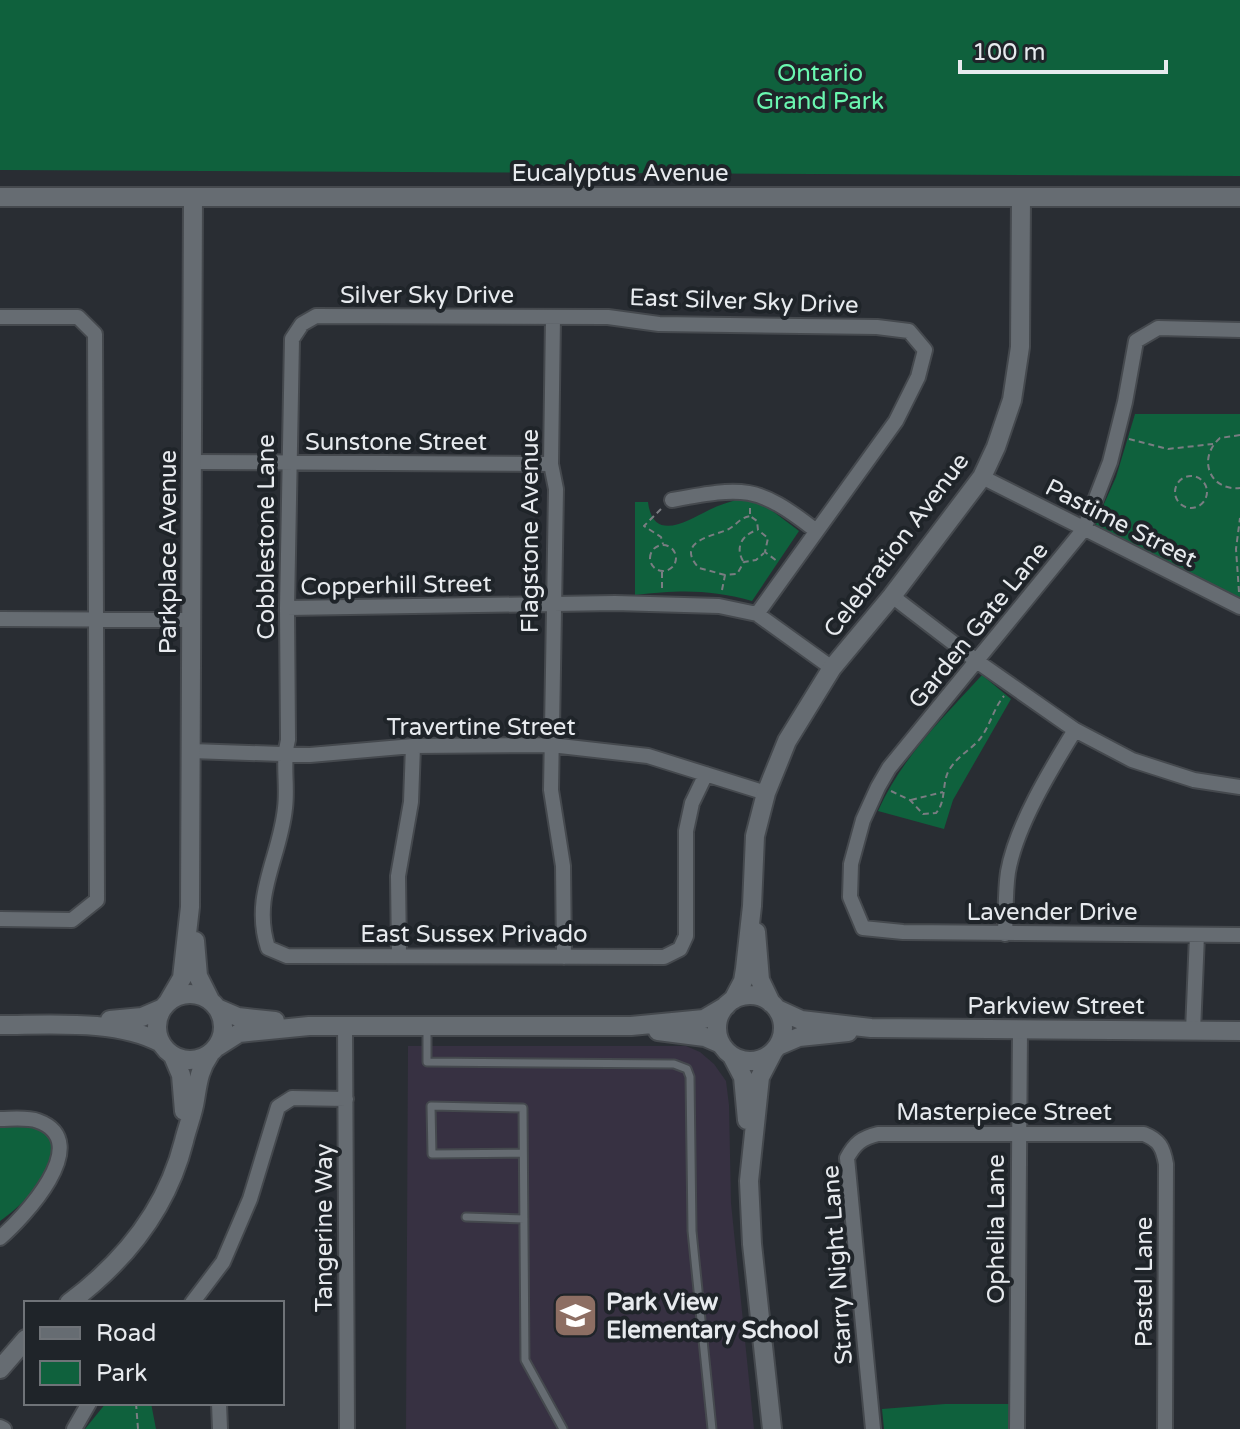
<svg xmlns="http://www.w3.org/2000/svg" width="1240" height="1429" font-family="'Varela Round',sans-serif">
<style>
.education{fill:#373142}
.green{fill:#0f613d}
.lines{fill:none;stroke-linecap:round;stroke-linejoin:round}
.service-casing{stroke:#45494e;stroke-width:11}
.minor-casing{stroke:#45494e;stroke-width:18}
.tertiary-casing{stroke:#45494e;stroke-width:22}
.path{stroke:#7a7d82;stroke-width:2;stroke-dasharray:6 4;stroke-linecap:butt}
.service{stroke:#666c72;stroke-width:7}
.minor{stroke:#666c72;stroke-width:14}
.tertiary{stroke:#666c72;stroke-width:18}
.labels{text-anchor:middle;stroke-width:8;stroke-linejoin:round;paint-order:stroke}
.park-label{font-size:24px;fill:#6af7b0;stroke:#1f2429}
.street-label{font-size:24px;fill:#e7eaee;stroke:#1f2429}
.poi-label{font-size:24px;font-weight:bold;fill:#e7eaee;stroke:#1f2429;text-anchor:start}
</style>
<rect width="100%" height="100%" fill="#292d33"/>
<!-- education -->
<path class="education" d="M408,1046H686L700,1052L714,1064L726,1081L729,1105L731,1203L754,1429H406Z"/>
<!-- green -->
<path class="green" d="M0,0H1240V176L0,170Z
M1135,414H1240V600L1095,524L1116,477Z
M740,499L758,500L799,531L752,601C709,589 679,590 635,595V502H648C653,543 687,521 709,510C719,505 729,502 740,499Z
M982,675L1011,699L953,800L944,829L878,811C902,757 943,718 982,675Z
M0,1125L45,1129C48,1134 52,1141 53,1146C58,1172 19,1208 0,1221Z
M106,1403H151L156,1429H85Z
M945,1404H1009L1008,1429H884L882,1409Z"/>
<g class="lines">
<defs>
<path id="service" d="M427,1028V1062L674,1064L687,1069L690,1077L692,1231L712,1429
M523,1153L432,1154L431,1106L523,1108L525,1360L563,1429
M466,1217L524,1219"/>
<path id="minor" d="M0,317H78L95,334L97,900L72,920L0,919
M553,317L551,464L556,489L551,790L563,866L564,957
M1240,330L1158,328L1136,341L1125,402L1110,462L1084,529L889,768L878,787L863,820L851,864L850,897L863,928L903,932L1240,935
M192,462L551,464
M982,477L1240,607
M672,500C743,487 756,484 815,530
M892,596L978,662L1075,730L1132,760L1194,780L1240,787
M287,608L615,603L719,606L757,614L832,668
M0,619L192,620
M191,751L310,755L413,746L551,745L648,756L766,793
M706,774L692,803L686,831V936L680,949L664,957L287,956L268,948C251,896 280,858 285,808C288,785 282,762 288,740L287,608L292,339L302,324L316,316L608,317L659,324L877,327L909,331L925,350L918,377L896,421L757,614
M1005,934C1006,914 1005,892 1008,872C1016,826 1051,769 1075,730
M399,956L398,876L411,802L413,746
M345,1026L347,1429
M1193,1031L1197,935
M0,1119C12,1119 27,1117 38,1121C96,1142 22,1219 0,1238
M192,1303L223,1262L250,1199L278,1107L292,1098L346,1099
M219,1403L220,1429
M0,1427L4,1429
M74,1429L89,1403
M873,1429L847,1158C855,1143 862,1138 878,1134H1144C1159,1140 1163,1147 1166,1164L1165,1429
M1017,1429L1020,1030"/>
<path id="tertiary" d="M0,197H1240
M756,932L760,980L771,1003
M195,941L198,976L210,1000
M157 1027a33 33 0 1 1 66 0a33 33 0 1 1-66 0Z
M717 1028a33 33 0 1 1 66 0a33 33 0 1 1-66 0Z
M733,1000L743,981L745,969L752,906L755,836L766,793L787,741L832,668L892,596L982,477L996,447L1012,400L1020,347L1021,197
M168,1002L182,978L190,907L193,197
M217,1008L238,1017L275,1021
M777,1009L801,1020L871,1028L1240,1031
M110,1020L142,1017L163,1008
M0,1025C49,1025 118,1019 161,1043
M658,1031L705,1037L721,1044
M778,1046L799,1037L848,1032
M217,1047L239,1033L309,1026H631L704,1019L726,1006
M173,1056L181,1075L184,1111
M732,1056L743,1077L747,1120
M69,1303C124,1262 167,1209 184,1141C187,1128 193,1114 195,1100C198,1082 199,1070 210,1054
M0,1369L26,1339
M772,1429L752,1244L749,1181L760,1077L773,1052"/>
</defs>
<!-- service casing -->
<use href="#service" class="service-casing"/>
<!-- minor casing -->
<use href="#minor" class="minor-casing"/>
<!-- tertiary casing -->
<use href="#tertiary" class="tertiary-casing"/>
<!-- path -->
<path class="path" d="M1240,435L1220,438C1197,458 1209,491 1240,488
M1129,439L1168,449L1213,444
M1175 492a16 16 0 1 1 32 0a16 16 0 1 1-32 0Z
M750,508V516L757,521L758,530L768,538L765,552L777,561
M661,509L644,526L661,537L663,544
M650 558a13 13 0 1 1 26 0a13 13 0 1 1-26 0Z
M743,561C735,547 742,535 757,530
M662,572V590
M725,575L699,568C674,541 714,536 729,529C737,524 740,518 750,516
M722,590L725,575L737,574L744,562L756,560L764,553
M1239,592L1236,549L1240,518
M891,791L910,800L923,814L936,813C946,802 942,785 948,772C956,757 969,751 979,740C990,727 993,709 1004,696
M911,800L943,792
M136,1403L138,1429"/>
<!-- service -->
<use href="#service" class="service"/>
<!-- minor -->
<use href="#minor" class="minor"/>
<!-- tertiary -->
<use href="#tertiary" class="tertiary"/>
</g>
<!-- icons -->
<defs>
<symbol id="school-square" viewBox="-11 -11 22 22"><rect x="-9" y="-9" width="18" height="18" rx="4" fill="#8d6e63" stroke="#1f2429"/><path d="M0-5L7-2L0 1L-7-2ZM-4 1L0 2.5L4 1V4Q0 6-4 4Z" fill="#fff"/></symbol>
</defs>
<g fill-rule="evenodd">
<use href="#school-square" x="550" y="1290" width="51" height="51"/>
</g>
<g class="labels">
<!-- park labels -->
<g class="park-label">
<text x="820" y="81">Ontario<tspan x="820" dy="28">Grand Park</tspan></text>
</g>
<!-- street labels -->
<g class="street-label">
<text x="620" y="181">Eucalyptus Avenue</text>
<text x="427" y="303">Silver Sky Drive</text>
<text transform="translate(744 301) rotate(2)" y="8">East Silver Sky Drive</text>
<text x="396" y="450">Sunstone Street</text>
<text transform="translate(1121 523) rotate(27)" y="8">Pastime Street</text>
<text transform="translate(530 531) rotate(-90)" y="8">Flagstone Avenue</text>
<text transform="translate(266 537) rotate(-90)" y="8">Cobblestone Lane</text>
<text transform="translate(896 545) rotate(-53)" y="8">Celebration Avenue</text>
<text transform="translate(168 552) rotate(-90)" y="8">Parkplace Avenue</text>
<text transform="translate(396 585) rotate(-1)" y="8">Copperhill Street</text>
<text transform="translate(978 625) rotate(-51)" y="8">Garden Gate Lane</text>
<text x="481" y="735">Travertine Street</text>
<text x="1052" y="920">Lavender Drive</text>
<text x="474" y="942">East Sussex Privado</text>
<text x="1056" y="1014">Parkview Street</text>
<text x="1004" y="1120">Masterpiece Street</text>
<text transform="translate(324 1228) rotate(-90)" y="8">Tangerine Way</text>
<text transform="translate(996 1229) rotate(-90)" y="8">Ophelia Lane</text>
<text transform="translate(837 1265) rotate(-94)" y="8">Starry Night Lane</text>
<text transform="translate(1144 1282) rotate(-90)" y="8">Pastel Lane</text>
</g>
<!-- poi labels -->
<g class="poi-label">
<text x="606" y="1310">Park View<tspan x="606" dy="28">Elementary School</tspan></text>
</g>
</g>
<!-- legend -->
<rect x="24" y="1301" width="260" height="104" fill="#1f2429" stroke="#6f7378" stroke-width="2"/>
<rect x="40" y="1327" width="40" height="12" fill="#666c72" stroke="#6f7378" stroke-width="2"/>
<text x="96" y="1341" font-size="24" fill="#e7eaee">Road</text>
<rect x="40" y="1361" width="40" height="24" fill="#0f613d" stroke="#6f7378" stroke-width="2"/>
<text x="96" y="1381" font-size="24" fill="#e7eaee">Park</text>
<!-- scale -->
<path d="M960 60v12h206v-12" fill="none" stroke="#e7eaee" stroke-width="4"/>
<text x="972" y="60" font-size="24" fill="#e7eaee" stroke="#1f2429" stroke-width="6" paint-order="stroke">100 m</text>
</svg>
